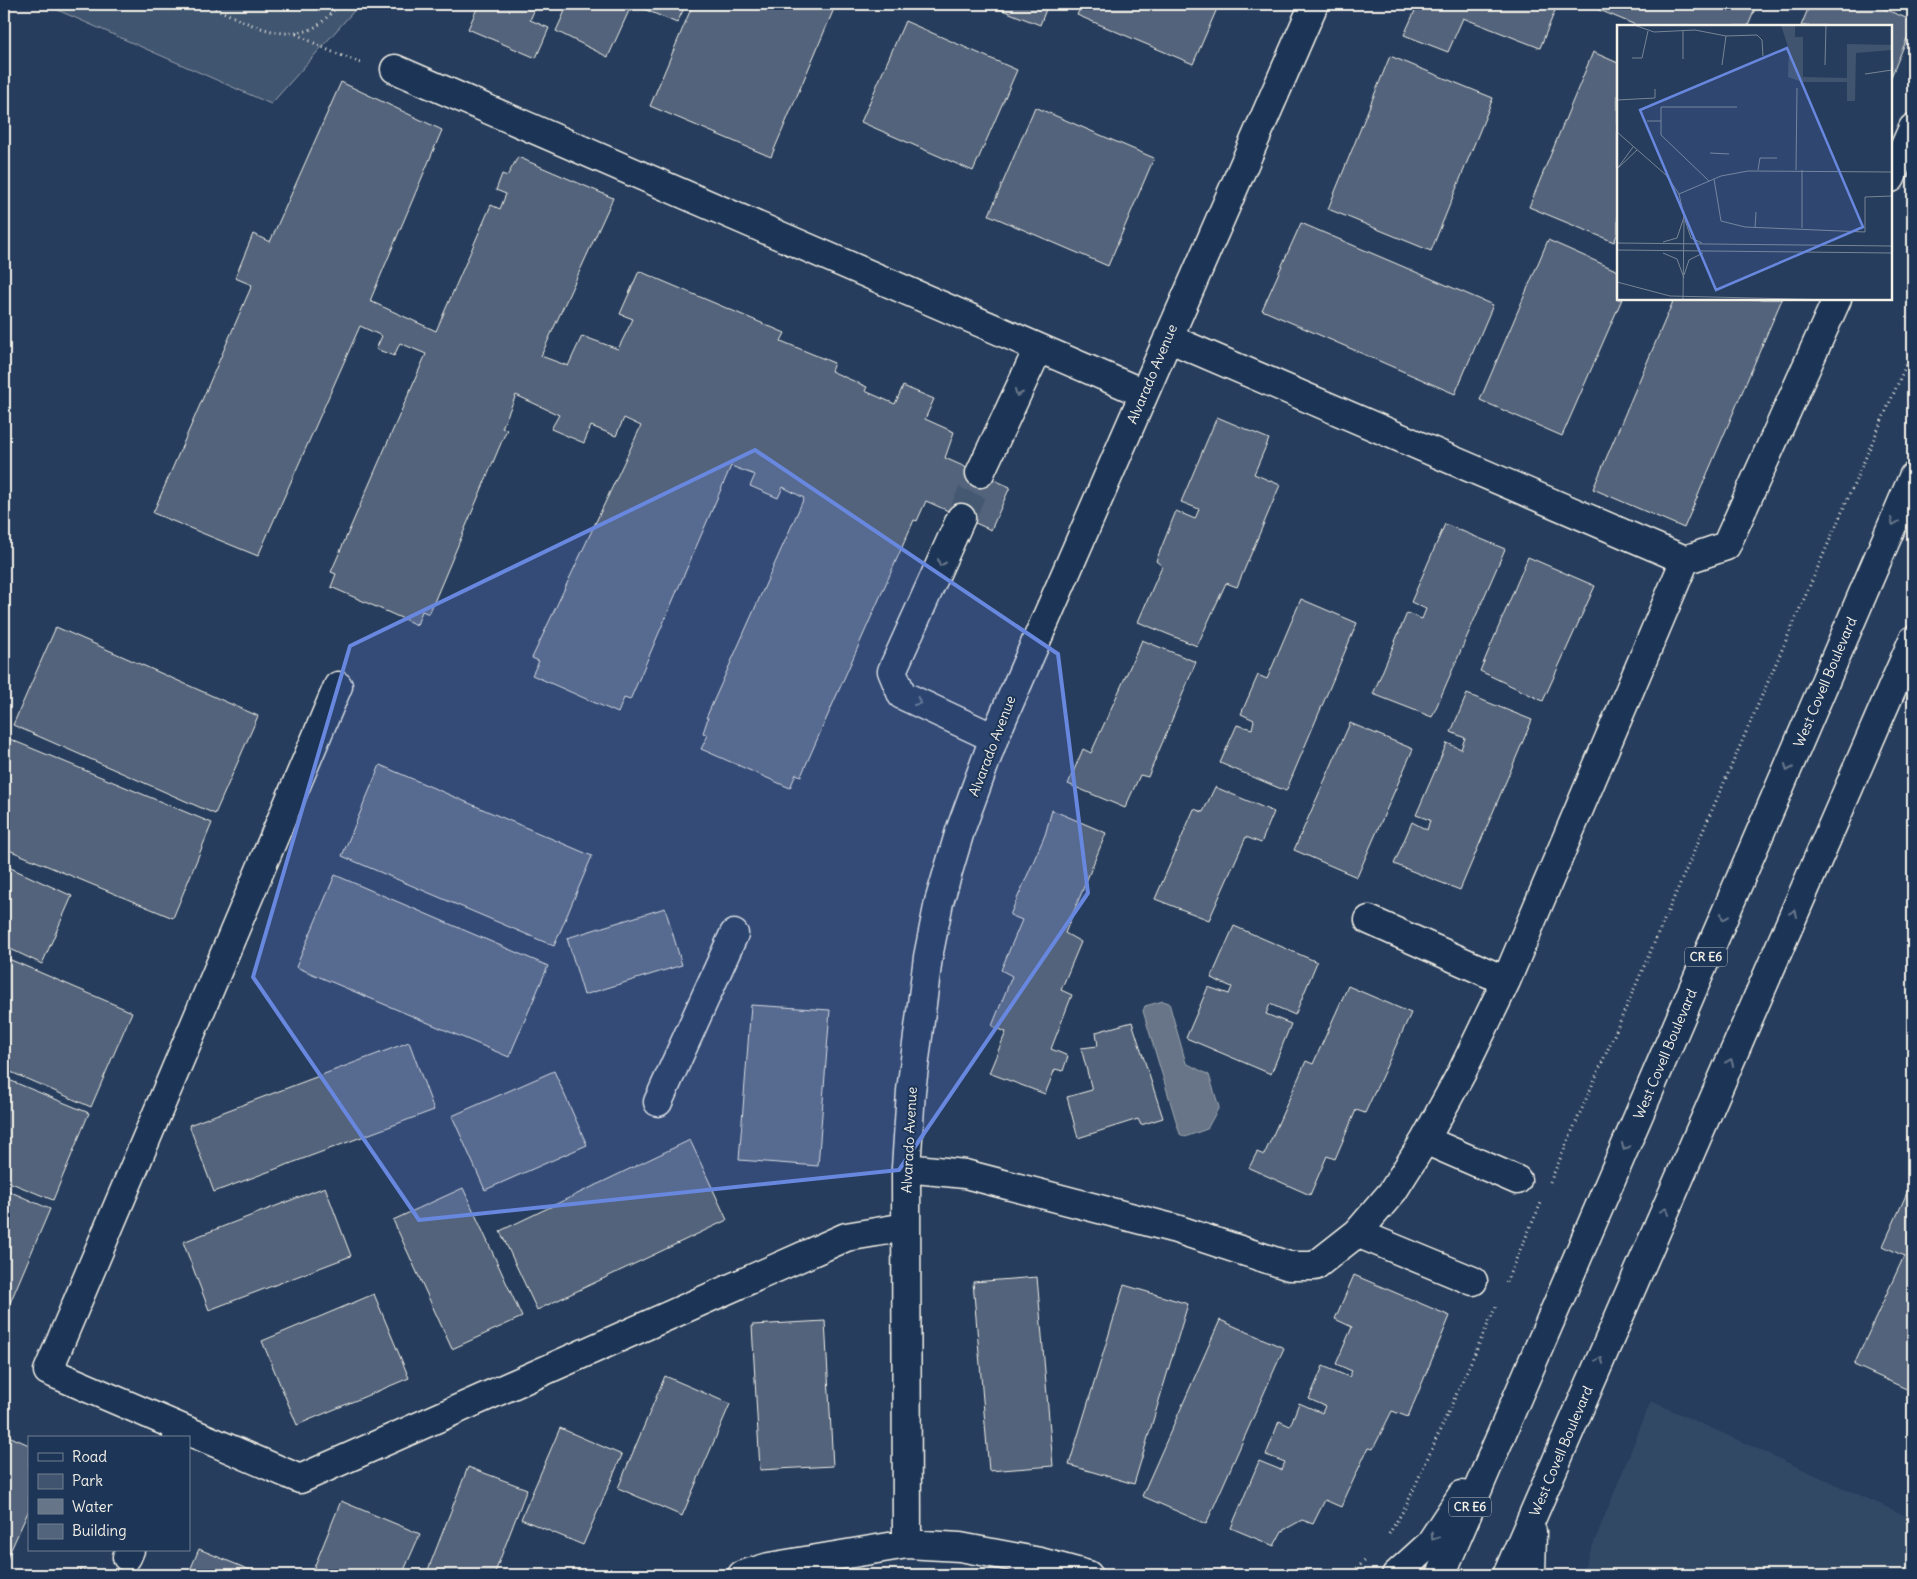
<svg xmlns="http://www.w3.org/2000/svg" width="1917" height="1579" font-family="Delius,sans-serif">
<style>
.built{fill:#334966}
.green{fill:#40546f;stroke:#9aa2ac}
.water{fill:#677588;stroke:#9fa7ae}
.building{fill:#52647b;stroke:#f4f1e8}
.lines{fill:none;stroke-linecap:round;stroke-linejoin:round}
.minor-tunnel{stroke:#455872;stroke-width:28;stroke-dasharray:28 14;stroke-linecap:butt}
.minor-casing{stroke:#f4f1e8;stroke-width:31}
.major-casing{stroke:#f4f1e8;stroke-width:31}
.path{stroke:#f4f1e8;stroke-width:3;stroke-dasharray:1 4;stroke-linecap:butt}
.minor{stroke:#1d3557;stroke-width:28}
.major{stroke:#1d3557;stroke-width:28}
.oneway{stroke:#68778a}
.marked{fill:#6887de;fill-opacity:0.2;stroke:#6887de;stroke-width:4;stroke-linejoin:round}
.labels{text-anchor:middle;stroke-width:4;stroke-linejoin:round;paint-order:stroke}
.shield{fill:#1d3557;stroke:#b4b9bc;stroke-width:1}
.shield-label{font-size:12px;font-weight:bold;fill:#f4f1e8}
.street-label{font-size:14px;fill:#f4f1e8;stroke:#1d3557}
.inset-road{fill:none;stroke:#788595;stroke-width:1}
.view{fill:#6887de;fill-opacity:0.15;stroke:#6887de;stroke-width:2.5}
.inset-edge{fill:none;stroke:#f4f1e8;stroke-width:2.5}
</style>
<rect width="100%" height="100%" fill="#263d5d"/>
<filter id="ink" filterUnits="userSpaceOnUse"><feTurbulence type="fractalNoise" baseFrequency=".02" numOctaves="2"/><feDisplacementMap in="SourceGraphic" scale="10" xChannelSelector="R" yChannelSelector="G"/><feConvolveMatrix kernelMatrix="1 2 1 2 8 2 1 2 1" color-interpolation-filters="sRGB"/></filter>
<g filter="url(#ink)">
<!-- built -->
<path class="built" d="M1651,1401L1913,1519V1575H1581Z"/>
<!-- green -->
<path class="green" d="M44,4H360L271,104Z"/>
<!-- water -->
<path class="water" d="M1163,1001L1169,1003L1186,1063L1209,1075L1219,1107L1207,1129L1185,1137L1180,1134L1143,1011L1145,1006Z"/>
<!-- building -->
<path class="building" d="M479,4H537L530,20L549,28L536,58L468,29Z
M568,4H686L677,23L632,4L608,57L556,31Z
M693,4H836L771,157L650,106Z
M987,4H1048L1040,25Z
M1082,4H1219L1193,64L1077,15Z
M1418,4H1545L1556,8L1540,48L1463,18L1448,52L1404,35Z
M1585,4H1757L1748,26H1638Z
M1810,4H1873L1913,21V24L1891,77V26H1801Z
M905,21L1017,70L973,171L861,122Z
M1593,52L1618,63V233L1614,242L1529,207Z
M1390,56L1493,98L1431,251L1328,209Z
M341,82L442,130L370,301L436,331L491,205L500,209L506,194L496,190L502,174L507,176L518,157L613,198L541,356L568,366L582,336L618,349L633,319L620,314L639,271L785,333L781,341L834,363L831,371L867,387L865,391L895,404L903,386L934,399L925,419L954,432L945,458L1010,487L991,530L926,501L917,521L914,520L801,776L796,774L790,788L701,749L708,735L703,733L708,718H706L804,498L783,487L778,498L750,486L755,475L731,466L630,700L624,698L618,713L532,675L539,661L532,658L641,426L624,418L616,436L591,426L584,443L551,429L559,415L516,395L502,428L507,429L429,614L422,611L417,625L331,587L336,574L331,572L426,354L400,343L394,356L376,349L382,336L360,326L258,556L153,513L252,285L235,278L253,234L270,242Z
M1035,107L1154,158L1108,266L989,215Z
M1301,223L1493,305L1455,394L1262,310Z
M1548,240L1618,271V299H1622L1562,436L1480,400Z
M1674,299H1782L1684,528L1593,489Z
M1217,417L1269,439L1254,474L1280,485L1237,587L1226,583L1197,646L1138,622L1162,566L1156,561L1176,511L1195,519L1199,509L1181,502Z
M1445,524L1505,549L1432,717L1373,694L1407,613L1422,619L1426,609L1411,602Z
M1528,557L1595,586L1543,701L1480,671Z
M1301,599L1357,623L1286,791L1220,763L1237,725L1252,729L1254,720L1241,714L1258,675L1267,679Z
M56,627L258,716L215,814L13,725Z
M1142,640L1196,662L1148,777L1140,775L1125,808L1068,784L1083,749L1091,753Z
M1467,694L1532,720L1460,890L1394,864L1412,822L1427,830L1430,820L1416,815L1447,743L1461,749L1465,738L1451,732Z
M1350,723L1413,749L1357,877L1294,850Z
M7,738L212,823L173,918L4,848V745Z
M380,765L592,856L554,946L342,856Z
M1215,787L1274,812L1261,843L1246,837L1209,920L1155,899L1194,809L1203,812Z
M1052,810L1106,833L1065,933L1081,942L1061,990L1072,995L1051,1049L1068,1056L1063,1071L1055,1069L1045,1094L989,1073L1006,1032L992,1026L1012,976L1001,970L1022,920L1010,915L1045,835Z
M4,865L72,896L42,964L4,946Z
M335,875L548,966L509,1057L296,967Z
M665,908L682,965L584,995L567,938Z
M1234,926L1317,962L1295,1015L1270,1004L1266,1014L1291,1024L1271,1074L1186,1038L1208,987L1229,994L1232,987L1211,978Z
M4,957L132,1012L91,1107L4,1069Z
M1348,986L1411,1013L1365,1113L1356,1110L1335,1159L1327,1156L1310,1195L1249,1168L1257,1152L1264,1155L1306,1061L1313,1064Z
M751,1005L830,1010L818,1166L739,1160Z
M1913,1016V1034L1907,1031Z
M1132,1022L1163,1118L1141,1125L1138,1119L1078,1138L1067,1097L1092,1090L1081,1048L1098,1046L1096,1032Z
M409,1042L434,1110L214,1192L189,1125Z
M554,1071L587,1145L485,1190L452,1116Z
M4,1078L89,1113L53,1200L4,1180Z
M690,1140L727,1220L537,1310L500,1231Z
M1911,1184L1913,1185V1392L1854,1365L1904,1256L1883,1246Z
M325,1187L351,1256L209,1310L183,1242Z
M463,1188L522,1317L452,1349L393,1220Z
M4,1189L50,1209L4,1317Z
M1354,1275L1450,1316L1408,1417L1392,1411L1373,1449L1368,1448L1341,1507L1325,1500L1313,1524L1302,1520L1282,1531L1274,1546L1231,1528L1259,1461L1281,1470L1285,1462L1266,1455L1279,1421L1290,1426L1299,1403L1322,1413L1325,1406L1309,1399L1323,1366L1349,1377L1352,1371L1336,1364L1352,1327L1335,1319Z
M1037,1277L1053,1466L989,1471L973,1282Z
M1124,1285L1188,1304L1134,1484L1069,1465Z
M374,1294L409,1378L297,1425L262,1341Z
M1220,1320L1284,1348L1206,1524L1142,1496Z
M825,1321L833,1466L760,1470L752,1325Z
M665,1376L730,1404L682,1516L618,1488Z
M560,1428L622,1455L583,1545L521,1519Z
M4,1434L29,1445V1510L4,1565Z
M468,1467L527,1489L494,1575H426Z
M341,1501L420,1534L402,1575H311Z
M199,1549L262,1575H188Z
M81,1569L94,1575H78Z"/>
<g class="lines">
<!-- minor-tunnel -->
<path class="minor-tunnel" d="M961,518L980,473"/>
<defs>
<path id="minor" d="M395,69L1143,393
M1891,178L1913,128
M1168,338L1685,560
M980,473L1038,349
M961,518L892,671L902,695L994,738
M1369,920L1506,981
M658,1102L734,934
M1425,1140L1517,1180
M906,1168L965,1174L1176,1229L1289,1266H1315L1357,1233L1393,1191L1425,1140L1462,1072L1506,981L1685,560L1726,546L1837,299
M1357,1233L1473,1281
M181,1428L48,1371L338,686
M177,1438L181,1428L300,1479L846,1237L906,1227
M907,1544L906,1168L911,1091L928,957L939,902L960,831L994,738L1314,4
M127,1557L130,1550
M742,1575L769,1567L907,1544L960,1547L1040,1562L1088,1575"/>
<path id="major" d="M1396,1575L1429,1545L1462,1495
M1441,1575L1913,477
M1507,1575L1913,640
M1531,1575L1532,1532"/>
</defs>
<!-- minor casing -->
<use href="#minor" class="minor-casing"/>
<!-- major casing -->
<use href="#major" class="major-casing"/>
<!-- path -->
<path class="path" d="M206,4C236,17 282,46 315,27C324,22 332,11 340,4
M296,34L330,51L364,64
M1550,1182L1913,349
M1506,1282L1541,1203
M1389,1534L1406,1506L1497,1304
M1349,1575L1367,1559"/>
<!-- minor -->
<use href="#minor" class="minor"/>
<!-- major -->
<use href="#major" class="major"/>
</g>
<!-- one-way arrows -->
<defs><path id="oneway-chevron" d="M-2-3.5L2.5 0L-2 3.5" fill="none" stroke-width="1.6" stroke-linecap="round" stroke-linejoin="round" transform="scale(1.25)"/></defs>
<g class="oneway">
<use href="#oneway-chevron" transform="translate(1018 393) rotate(114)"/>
<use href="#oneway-chevron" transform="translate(1894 522) rotate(113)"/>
<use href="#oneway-chevron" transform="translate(941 563) rotate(114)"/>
<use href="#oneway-chevron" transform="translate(918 702) rotate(25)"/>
<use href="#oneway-chevron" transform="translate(1788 768) rotate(113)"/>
<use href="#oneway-chevron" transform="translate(1794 913) rotate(-67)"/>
<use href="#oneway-chevron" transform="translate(1724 917) rotate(113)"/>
<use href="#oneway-chevron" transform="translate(1730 1062) rotate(-67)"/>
<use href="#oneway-chevron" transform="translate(1625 1147) rotate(113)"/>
<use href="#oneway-chevron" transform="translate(1665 1211) rotate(-67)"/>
<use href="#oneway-chevron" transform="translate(1600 1360) rotate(-67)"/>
<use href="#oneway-chevron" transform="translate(1434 1537) rotate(124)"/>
</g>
</g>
<!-- marked area -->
<path class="marked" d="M755,450L1058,654L1088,893L899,1170L419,1220L253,977L350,646Z"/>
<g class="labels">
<!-- shield labels -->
<g class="shield">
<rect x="1685" y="947.5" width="42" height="19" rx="4"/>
<rect x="1449" y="1497.5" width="42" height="19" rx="4"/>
</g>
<g class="shield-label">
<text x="1706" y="961">CR E6</text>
<text x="1470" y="1511">CR E6</text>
</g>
<!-- street labels -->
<g class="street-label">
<text transform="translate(1152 374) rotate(-67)" y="5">Alvarado Avenue</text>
<text transform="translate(1825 682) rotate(-67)" y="5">West Covell Boulevard</text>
<text transform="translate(992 746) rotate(-69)" y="5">Alvarado Avenue</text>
<text transform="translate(1665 1054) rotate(-67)" y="5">West Covell Boulevard</text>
<text transform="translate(909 1140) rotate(-87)" y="5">Alvarado Avenue</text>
<text transform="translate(1561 1451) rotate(-67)" y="5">West Covell Boulevard</text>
</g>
</g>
<!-- overview -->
<g transform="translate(1617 25)">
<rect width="275" height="275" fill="#263d5d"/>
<path d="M164,0H178V12H186V52L230,53V19L275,20V25L239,28L238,76H230V57H185L171,52L172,25Z" fill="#40546f"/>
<path class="inset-road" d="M17,0L37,7L78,5L109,11L140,10L145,15L146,31M15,33H25L31,6M66,34V6M105,40L109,11M208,40L209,0M248,49L275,45M0,75L38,73V64M30,96H44V110L92,156M44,96V82H120M0,107L49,150L62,169L67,192L66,275M93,128L112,129M0,144L20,125M0,144L16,122M141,145L143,133H160M179,145L180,63M97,154L104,196L128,202L248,207V172L275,171M62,169L104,151L131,146L275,147M68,195L74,213L85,218M138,203L139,187M185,203V145M46,217L60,213L67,192M0,218L275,221M0,225L275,228M46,228L60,234L67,253M67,250L72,235L86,228M0,257L53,271L220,275"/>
<path class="view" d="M170,23L246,202L99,265L23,85Z"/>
<rect width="275" height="275" class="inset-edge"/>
</g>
<!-- margin -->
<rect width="1917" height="1579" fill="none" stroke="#1d3557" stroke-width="20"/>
<rect x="10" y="10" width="1897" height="1559" fill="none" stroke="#f4f1e8" stroke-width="2" filter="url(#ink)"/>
<!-- legend -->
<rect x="28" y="1436" width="162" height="115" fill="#1d3557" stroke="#738091"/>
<rect x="38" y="1453" width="25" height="8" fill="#1d3557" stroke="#738091"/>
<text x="72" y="1462" font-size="15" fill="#f4f1e8">Road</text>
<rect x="38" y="1474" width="25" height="15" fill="#40546f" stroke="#738091"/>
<text x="72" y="1486" font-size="15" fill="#f4f1e8">Park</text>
<rect x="38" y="1499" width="25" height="15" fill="#677588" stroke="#738091"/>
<text x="72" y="1512" font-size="15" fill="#f4f1e8">Water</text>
<rect x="38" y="1524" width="25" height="15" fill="#52647b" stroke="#738091"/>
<text x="72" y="1536" font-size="15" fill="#f4f1e8">Building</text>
</svg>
